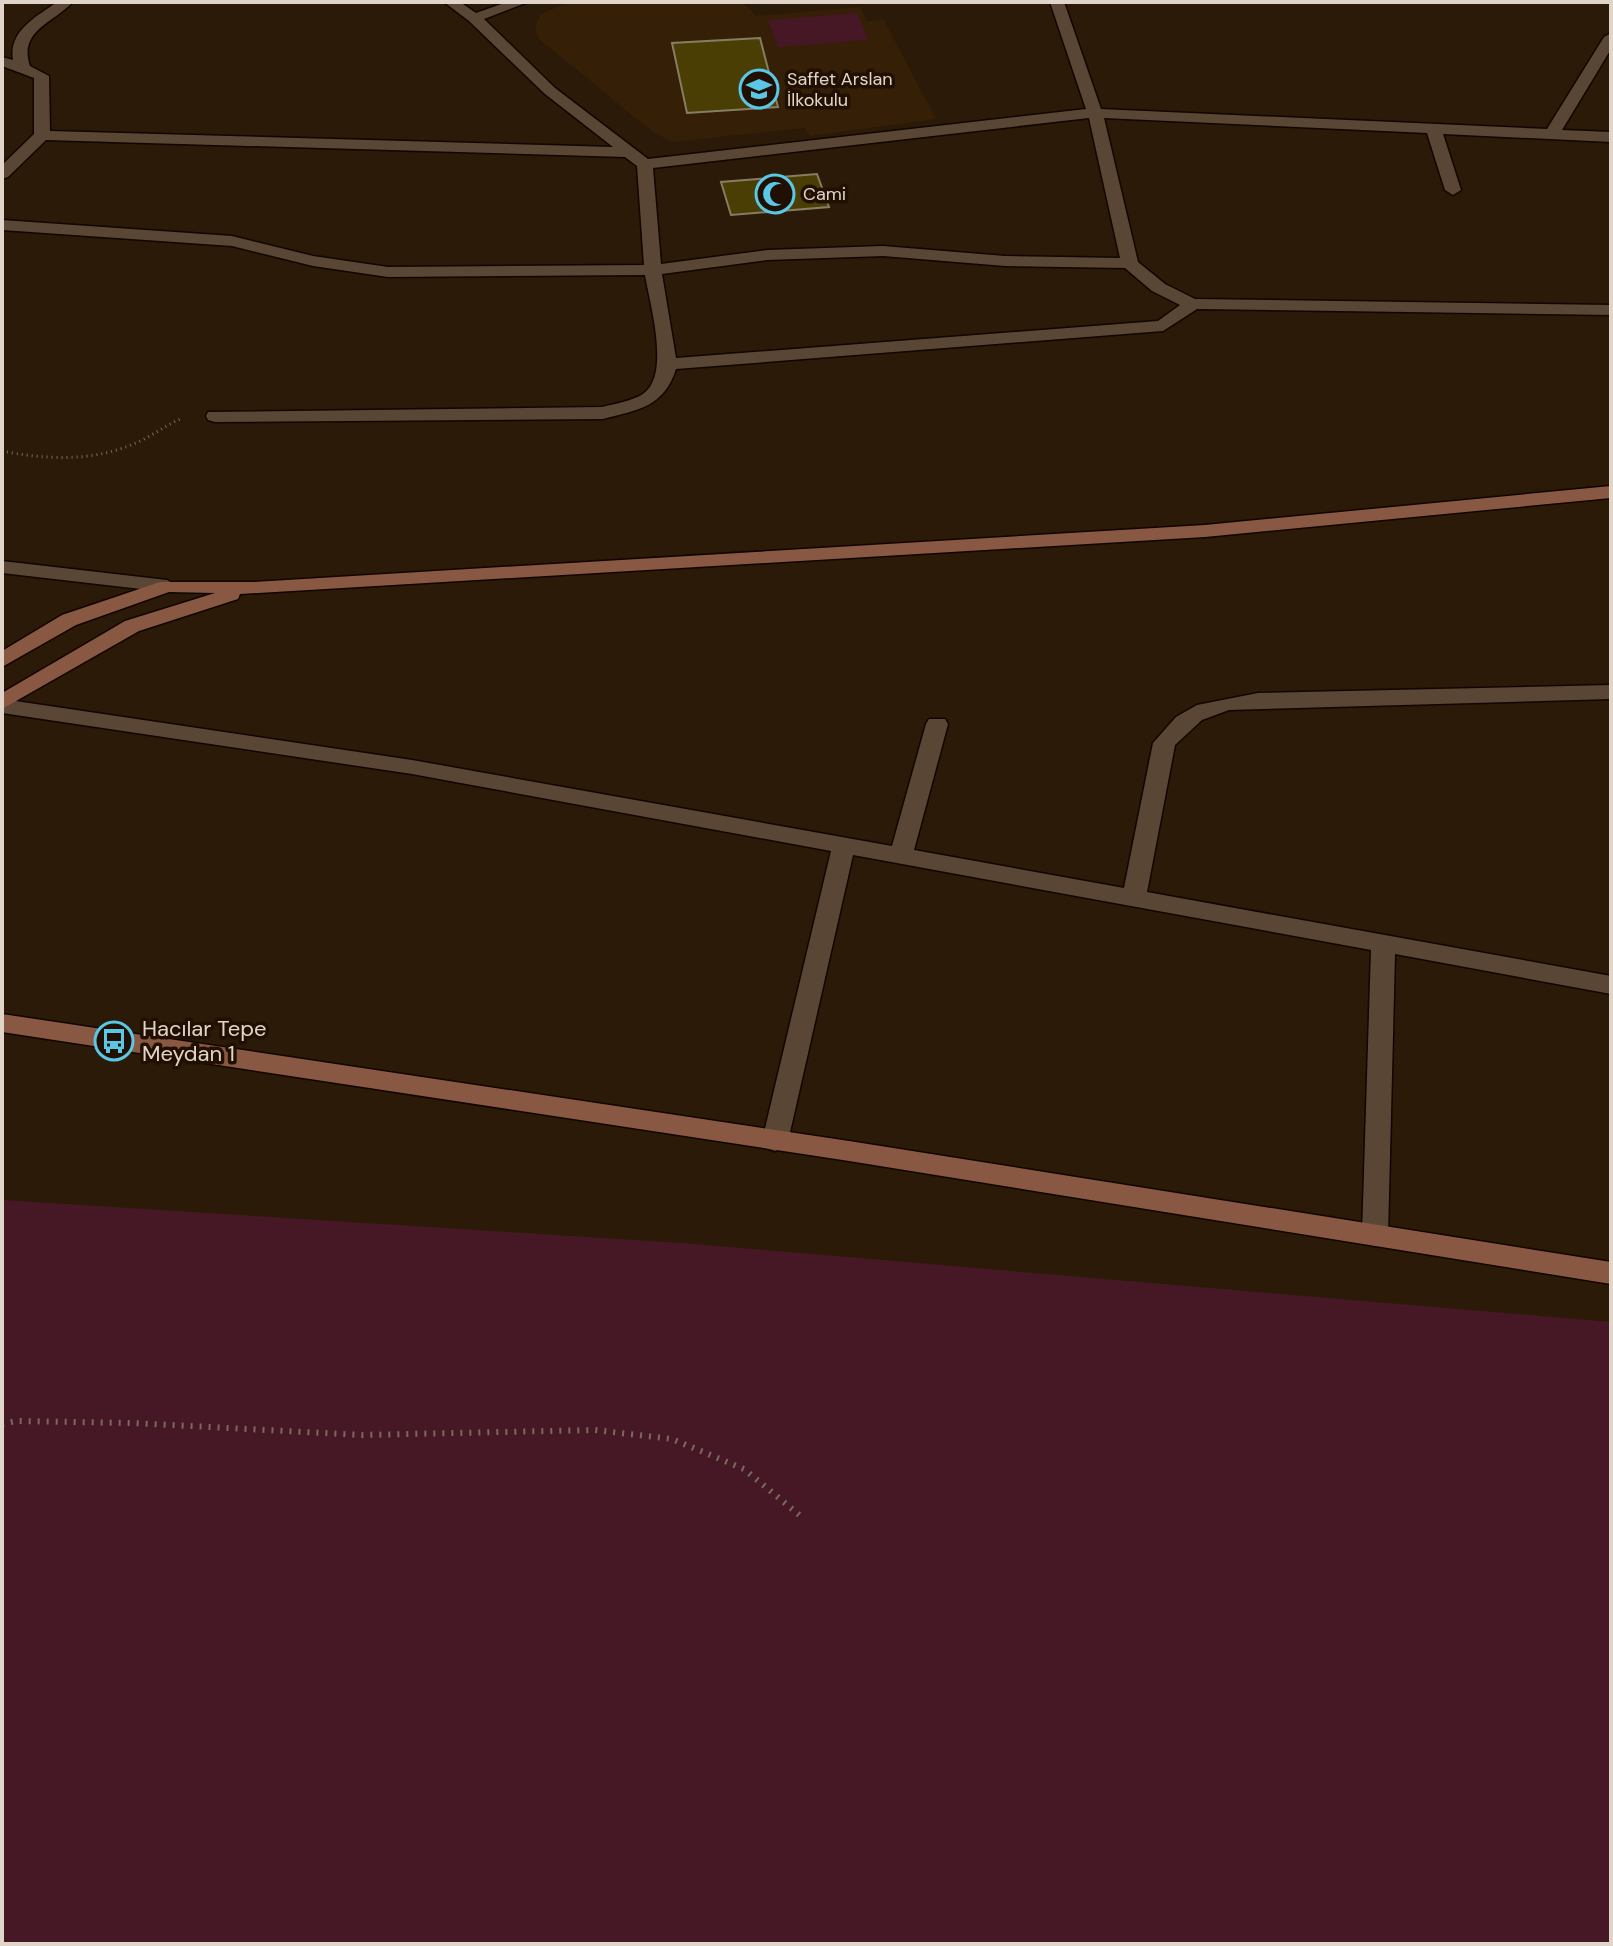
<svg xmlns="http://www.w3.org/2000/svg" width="1613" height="1946" font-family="'DM Sans',sans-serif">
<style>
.built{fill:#351f07}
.green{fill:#461826}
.building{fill:#4a3e05;stroke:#857e63;stroke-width:2}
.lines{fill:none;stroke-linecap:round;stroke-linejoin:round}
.street-casing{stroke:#120500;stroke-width:3}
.secondary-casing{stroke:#120500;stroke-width:3}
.path-far1{stroke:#796a5b;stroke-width:3;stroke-dasharray:1 4;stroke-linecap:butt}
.path{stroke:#796a5b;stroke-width:6;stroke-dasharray:2 7;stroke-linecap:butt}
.street{fill:#5a4634;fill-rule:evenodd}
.secondary{fill:#885843;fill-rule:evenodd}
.labels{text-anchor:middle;stroke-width:7;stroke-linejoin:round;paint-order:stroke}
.far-poi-label{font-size:18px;fill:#e1d5ca;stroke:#211001;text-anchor:start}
.poi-label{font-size:22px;fill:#e1d5ca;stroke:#211001;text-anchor:start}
</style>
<rect width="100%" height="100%" fill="#2b1a08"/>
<!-- built -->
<path class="built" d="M569,2H742L756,16L860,7L867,21L884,20L936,119L810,136L804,128L672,142L653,132L539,39L535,27L541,14Z"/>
<!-- green -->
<path class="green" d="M857,13L868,40L778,47L768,20Z
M2,1200L682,1243L1611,1322V1944H2Z"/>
<!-- building -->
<path class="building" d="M760,38L778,107L687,113L672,43Z
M817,174L829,207L731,215L721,182Z"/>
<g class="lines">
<defs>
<path id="street" d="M57,2H73C53,23 18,31 30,66L49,76L50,131L613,147L545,94L469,21L444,2H460L476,13L507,2H528L484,19L555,88L648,159L1086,109L1050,2H1064L1101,109L1547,129L1604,37L1611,33V49L1562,130L1611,132V142L1443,134L1461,190L1453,195L1445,190L1427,133L1104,118L1138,262L1165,284L1195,299L1611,305V315L1197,309L1163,331L676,369C664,407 638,410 603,419L215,422L208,420L206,416L208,412L602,407C614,404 632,401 643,394C671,375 650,305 645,275L388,277L313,266L232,246L2,230V220L232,236L313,256L388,267L644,265L637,166L625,157L46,140L8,177L2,179V165L34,134V78L2,66V57L13,60C8,31 36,17 57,2ZM1089,118L1120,258L1005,256L883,246L767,250L661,264L653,168ZM883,256L1005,266L1125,268L1152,291L1180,305L1158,321L676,358L662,274L767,260Z
M2,561L167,580L177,586L167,592L2,573Z
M1611,685V699L1229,710L1202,720L1175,745L1147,892L1611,976V994L1395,954L1388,1235L1384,1243L1375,1246L1366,1243L1362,1235L1371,950L853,855L788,1141L784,1148L775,1151L766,1148L762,1141L831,851L412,774L2,713V699L412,760L892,846L926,724L929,719H945L948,724L914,850L1124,888L1153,743L1176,717L1197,705L1258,693Z"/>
<path id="secondary" d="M1611,486V498L1205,537L240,594L238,599L139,631L2,709V693L125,621L215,593L169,592L76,625L2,667V651L62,615L160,582H252L1205,525Z
M2,1014L849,1141L1611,1262V1284L849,1161L2,1032Z"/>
</defs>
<!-- street casing -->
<use href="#street" class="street-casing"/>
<!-- secondary casing -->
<use href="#secondary" class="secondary-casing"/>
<!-- path-far1 -->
<path class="path-far1" d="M2,451C48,460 95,462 138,442C154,435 167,424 183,418"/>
<!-- path -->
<path class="path" d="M2,1424L16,1421L133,1423L362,1435L595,1430L672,1439L744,1469L803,1518"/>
<!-- street -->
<use href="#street" class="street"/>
<!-- secondary -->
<use href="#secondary" class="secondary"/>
</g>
<!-- icons -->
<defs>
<symbol id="school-ring" viewBox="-11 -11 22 22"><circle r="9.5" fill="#211001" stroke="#5bc7e7" stroke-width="1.5"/><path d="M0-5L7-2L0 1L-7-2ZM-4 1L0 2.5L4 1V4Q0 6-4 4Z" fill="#5bc7e7"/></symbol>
<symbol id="mosque-ring" viewBox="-11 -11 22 22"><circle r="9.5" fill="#211001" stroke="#5bc7e7" stroke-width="1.5"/><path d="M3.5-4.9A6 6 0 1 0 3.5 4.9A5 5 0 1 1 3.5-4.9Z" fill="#5bc7e7"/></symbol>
<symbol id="bus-ring" viewBox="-11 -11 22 22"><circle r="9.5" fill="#211001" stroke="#5bc7e7" stroke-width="1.5"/><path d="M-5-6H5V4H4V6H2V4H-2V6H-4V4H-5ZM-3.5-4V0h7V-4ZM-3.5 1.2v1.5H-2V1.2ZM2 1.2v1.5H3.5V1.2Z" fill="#5bc7e7"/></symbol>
</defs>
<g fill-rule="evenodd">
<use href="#school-ring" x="737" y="67" width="44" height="44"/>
<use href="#mosque-ring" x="753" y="172" width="44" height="44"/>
<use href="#bus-ring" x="92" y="1019" width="44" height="44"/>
</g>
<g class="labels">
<!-- far-poi labels -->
<g class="far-poi-label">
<text x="787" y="85">Saffet Arslan<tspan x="787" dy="21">İlkokulu</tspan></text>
<text x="803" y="200">Cami</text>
</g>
<!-- poi labels -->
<g class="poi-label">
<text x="142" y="1036">Hacılar Tepe<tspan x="142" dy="25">Meydan 1</tspan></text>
</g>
</g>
<!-- border -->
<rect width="1613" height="1946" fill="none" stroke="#e1d5ca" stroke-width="8"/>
</svg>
